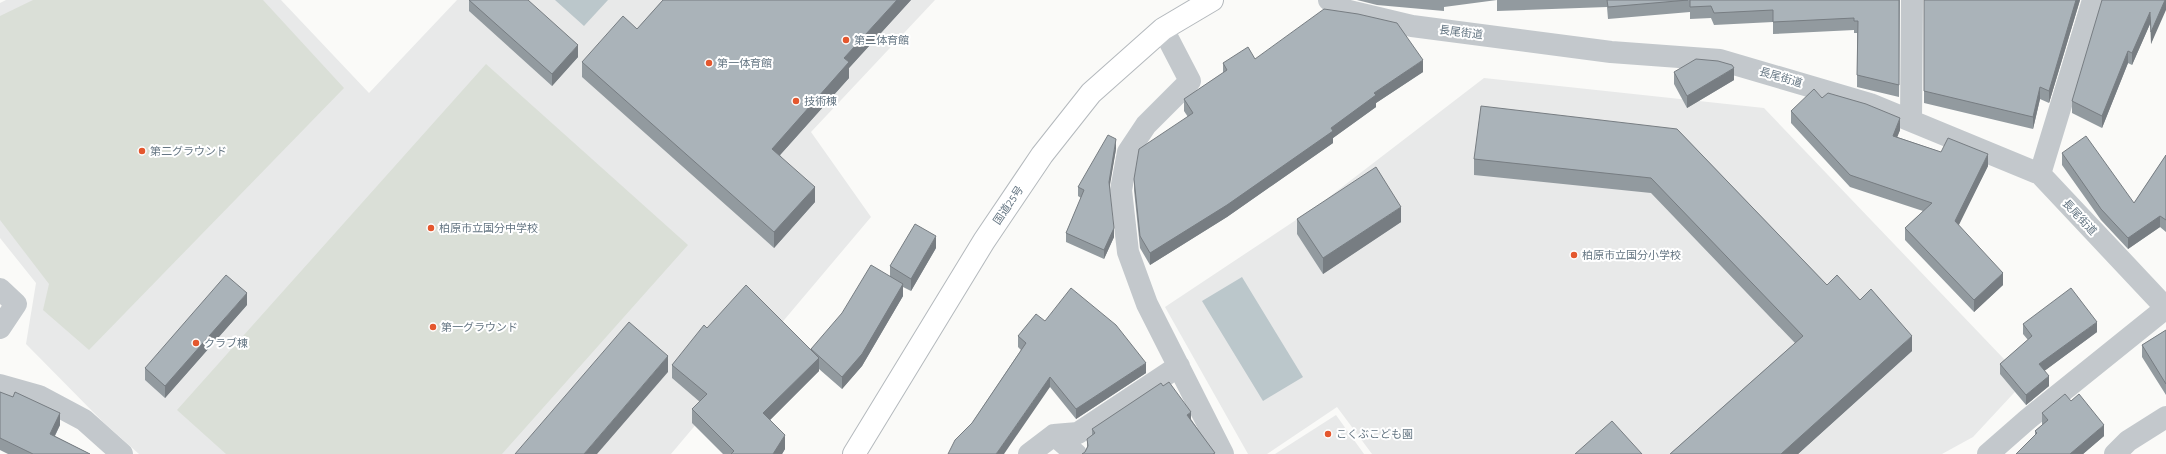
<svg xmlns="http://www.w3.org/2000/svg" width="2166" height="454" font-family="'Source Sans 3','Noto Sans JP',sans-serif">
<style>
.built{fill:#e8e9e9}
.grass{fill:#dadfd7}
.water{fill:#bbc7cb}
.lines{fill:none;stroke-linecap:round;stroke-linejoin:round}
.highway-casing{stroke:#b4b9bd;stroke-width:24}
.minor{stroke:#c3c8cc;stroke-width:22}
.highway{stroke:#fff;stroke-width:22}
.wall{fill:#929a9f}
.shaded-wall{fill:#777d82}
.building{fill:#aab3b9;stroke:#777d82}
.poi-dot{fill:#e4572e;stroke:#fff;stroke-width:1.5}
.labels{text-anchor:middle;stroke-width:4;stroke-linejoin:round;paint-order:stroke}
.street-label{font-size:11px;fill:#657683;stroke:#fff}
.poi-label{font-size:11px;fill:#657683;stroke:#fff;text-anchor:start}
</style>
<rect width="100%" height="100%" fill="#fafaf8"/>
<!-- built -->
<path class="built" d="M6,0H281L369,93L457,0H935L811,132L871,217L671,454H139L103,422L26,344L36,283L0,238V3Z
M1484,78L1764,108L2025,381L1973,437L1942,454H1372L1337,407L1267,454H1248L1165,307L1320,204Z
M1336,415L1364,454H1275Z"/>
<!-- grass -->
<path class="grass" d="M33,0H263L344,88L89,350L43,310L49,284L0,220V16Z
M486,64L688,245L502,454H226L177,410Z"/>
<!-- water -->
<path class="water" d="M555,0H608L584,26Z
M1242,277L1303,377L1263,401L1202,301Z"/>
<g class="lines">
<defs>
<path id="highway" d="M854,454L984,241L1042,155L1091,93L1163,29L1212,0"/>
</defs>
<!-- highway casing -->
<use href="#highway" class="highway-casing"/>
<!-- minor -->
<path class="minor" d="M1329,0L1341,9L1412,26L1611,52L1720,60L1870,104L2040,174L2166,308
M1163,29L1190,81L1146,125L1128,152L1121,190L1128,252L1147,304L1223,454
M1911,120L1912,0
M2040,174L2093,0
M0,289L16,304L0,328
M0,385L39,396L84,420L122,454
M1054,435L1076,454
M1029,454L1054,435L1078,433L1179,366
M1988,454L2028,419L2166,308
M2115,454L2128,441L2166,417"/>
<!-- highway -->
<use href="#highway" class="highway"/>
</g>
<!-- wall -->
<path class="wall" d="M469,0L578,57L552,86L469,11Z
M663,0H911L849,68V78L780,155L815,202L774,248L582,77V62L637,29Z
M1357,0H1900L1899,97L1857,87V33H1854V30L1773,34V22L1714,25L1711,18L1690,19V12L1608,19L1607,7L1497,11V0L1444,7V11L1377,5Z
M1924,0H2080L2049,103L2040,99L2033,129L1924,103Z
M2166,0L2151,44L2150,24L2132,65L2128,63L2102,128L2072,113V101Z
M1255,59L1423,72L1376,103V107L1333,138V143L1227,217L1150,265L1140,248L1134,190V179L1188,117L1184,111V99L1223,73V63Z
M1674,72L1734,80L1687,108L1674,84Z
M1822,98L1900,130L1897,137L1941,152L1988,166L1958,225L2003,285L1974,312L1905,240V228L1923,211L1850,187L1791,123V111Z
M1677,129L1827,285L1860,300L1912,351L1798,454H1670L1795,343L1651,193L1474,175V159Z
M1116,149L1109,187L1114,237L1104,259L1066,242V233L1081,198L1078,196V187Z
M2062,153L2134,203L2166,155V232L2160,227L2128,249L2101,220L2062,165Z
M1297,219L1401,222L1323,274L1297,234Z
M936,248L911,291L903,287V296L862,366L842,389L819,369V371L770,420L785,449L782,454H723L692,423V409L700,402L672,378V365L707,328L811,349L890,276V266Z
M247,305L165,398L145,380V368Z
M1045,321L1146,373L1076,419L1050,387L972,423L1021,350L1018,347V336Z
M2023,324L2097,332L2044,371L2049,386L2026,405L2000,374V364L2028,340L2023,334Z
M2166,330V395L2142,357V345Z
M0,392L60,425L55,436L90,454H8L0,450Z
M2071,401L2104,436L2083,454H2016L2035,435V431L2042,425V413Z
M1191,419L1215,454L1085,452L1087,447V439L1092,436V429Z"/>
<!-- shaded-wall -->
<path class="shaded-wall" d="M897,0H911L849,68V78L772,164V149L844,58Z
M2076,0H2080L2049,103V91Z
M2165,0H2166V10L2151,44V32Z
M2150,12V24L2132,65V53Z
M578,45V57L552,86V74Z
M2128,51V63L2102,128V116Z
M1423,60V72L1376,103V107L1333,138V143L1227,217L1150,265V253L1331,128L1374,93Z
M1734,68V80L1687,108V96Z
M2040,87V99L2033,129V117Z
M1900,118V130L1893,148V136Z
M1116,139V149L1109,191V182Z
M1988,154V166L1955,233V221Z
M815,187V202L774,248V232Z
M1401,207V222L1323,274V258Z
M2160,216V227L2128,249V238Z
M1114,228V237L1104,259V250Z
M936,236V248L911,291V279Z
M2003,273V285L1974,312V300Z
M903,284V296L862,366L842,389V377Z
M247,293V305L165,398V386Z
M2097,322V332L2039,375V364Z
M1912,336V351L1798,454H1781Z
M668,356V372L597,454H584Z
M819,358V371L763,427V413Z
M1146,363V373L1076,419V409Z
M2049,376V386L2026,405V395Z
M1050,377V387L1004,454H996Z
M1191,412V423L1187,415Z
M60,413V425L50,445V434Z
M2104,425V436L2083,454H2070Z
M785,435V449L782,454H773Z"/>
<!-- building -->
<path class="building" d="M469,0H528L578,45L552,74Z
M663,0H897L844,58L849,62L772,149L815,187L774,232L582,62L623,16L637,29Z
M1607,0H1688L1608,7Z
M1690,0H1899V85L1857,75L1858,21H1854V18L1773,22V10L1714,13L1711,6L1690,7Z
M1924,0H2076L2049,91L2040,87L2033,117L1924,91Z
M2102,0H2165L2151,32L2150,12L2132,53L2128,51L2102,116L2072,101Z
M1324,9L1358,14L1397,23L1423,60L1374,93L1376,95L1331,128L1333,131L1227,205L1150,253L1140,236L1134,179L1139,149L1193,113L1184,99L1227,70L1223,63L1248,47L1255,59Z
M1696,59L1718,61L1732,65L1734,68L1687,96L1674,72Z
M1814,89L1822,98L1828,93L1866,104L1900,118L1893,136L1941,152L1948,138L1988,154L1955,221L2003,273L1974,300L1905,228L1932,203L1850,175L1791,111Z
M1481,106L1677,129L1827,285L1837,275L1860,300L1871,289L1912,336L1781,454H1670L1803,336L1651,178L1474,159Z
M1108,135L1116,139L1109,182L1114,228L1104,250L1066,233L1084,190L1078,187Z
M2086,136L2134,203L2166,155V220L2160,216L2128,238L2101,209L2062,153Z
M1376,167L1401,207L1323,258L1297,219Z
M915,224L936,236L911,279L890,266Z
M871,265L903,284L862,354L842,377L811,349L842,313Z
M226,275L247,293L165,386L145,368Z
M746,285L819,358L763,413L785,435L773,454H731L734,451L692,409L707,394L672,365L704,325L707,328Z
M1071,288L1116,325L1146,363L1076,409L1050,377L999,450L996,454H948L955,440L972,423L1026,343L1018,336L1036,314L1045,321Z
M2071,288L2097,322L2039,364L2049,376L2026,395L2000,364L2032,336L2023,324Z
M629,322L668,356L584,454H515Z
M2166,330V384L2142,345Z
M1169,382L1191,412L1187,415L1215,453L1213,454H1082L1085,452L1088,446L1087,439L1095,433L1092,429L1161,383L1163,386Z
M0,392L13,397L15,392L60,413L50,434L90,454H33L0,438Z
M2065,394L2071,401L2079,394L2104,425L2070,454H2016L2037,433L2035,431L2048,420L2042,413Z
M1612,421L1642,454H1575Z"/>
<!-- markers -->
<g class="poi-dot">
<circle cx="846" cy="40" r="4"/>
<circle cx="709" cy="63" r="4"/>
<circle cx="796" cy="101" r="4"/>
<circle cx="142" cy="151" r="4"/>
<circle cx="431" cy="228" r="4"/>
<circle cx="1574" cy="255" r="4"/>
<circle cx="433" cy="327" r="4"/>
<circle cx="196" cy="343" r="4"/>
<circle cx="1328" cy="434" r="4"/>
</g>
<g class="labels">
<!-- street labels -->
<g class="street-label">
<text transform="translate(1461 32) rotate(7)" y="4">長尾街道</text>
<text transform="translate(1781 77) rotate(16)" y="4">長尾街道</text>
<text transform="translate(1008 205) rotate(-56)" y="4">国道25号</text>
<text transform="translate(2080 217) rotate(47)" y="4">長尾街道</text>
</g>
<!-- poi labels -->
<g class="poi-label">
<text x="854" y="44">第二体育館</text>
<text x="717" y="67">第一体育館</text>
<text x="804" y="105">技術棟</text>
<text x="150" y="155">第二グラウンド</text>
<text x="439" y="232">柏原市立国分中学校</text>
<text x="1582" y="259">柏原市立国分小学校</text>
<text x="441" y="331">第一グラウンド</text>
<text x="204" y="347">クラブ棟</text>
<text x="1336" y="438">こくぶこども園</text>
</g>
</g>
</svg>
